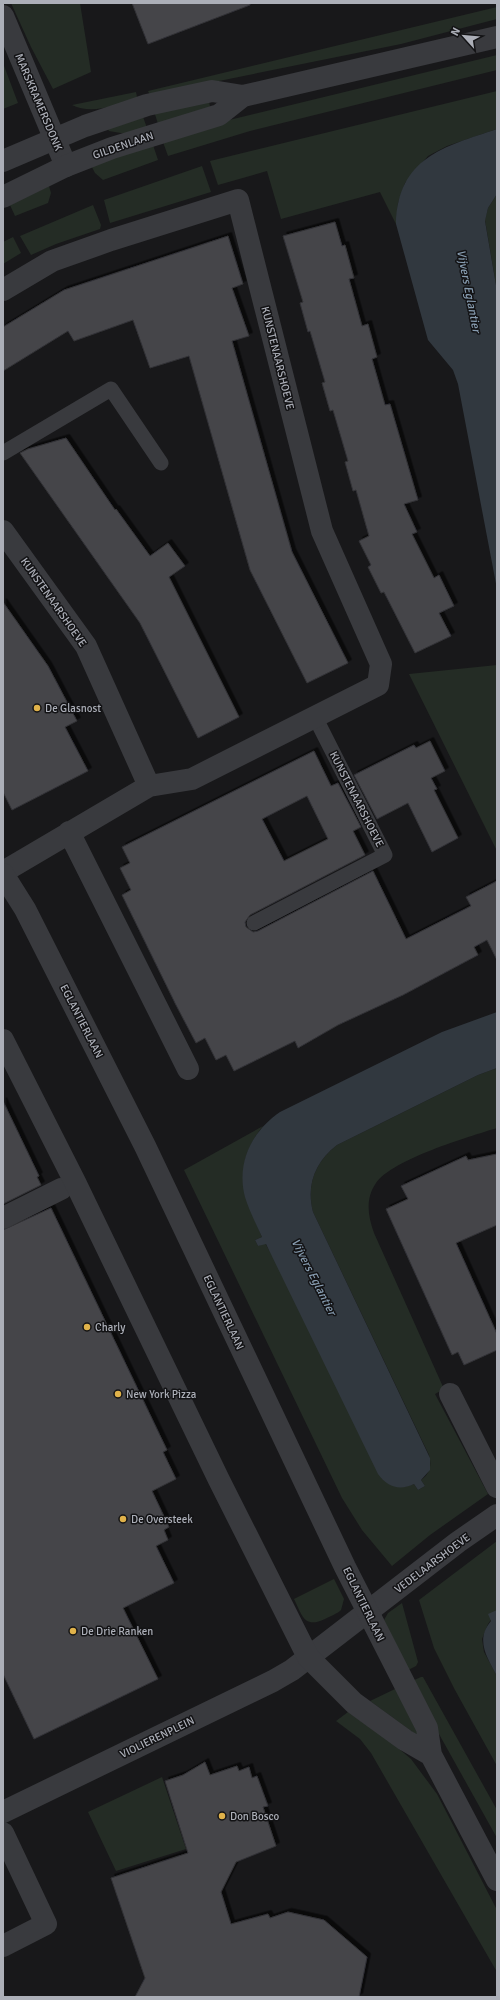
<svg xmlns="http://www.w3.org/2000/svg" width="500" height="2000" font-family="Signika,sans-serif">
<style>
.green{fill:#242c25}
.water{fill:#31383f}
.building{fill:#45454a;stroke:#323236;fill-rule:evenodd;filter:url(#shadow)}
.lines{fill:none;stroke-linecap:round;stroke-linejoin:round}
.service{stroke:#393a3e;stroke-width:15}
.pedestrian{stroke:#393a3e;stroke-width:22}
.minor{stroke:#393a3e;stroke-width:22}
.tertiary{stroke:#393a3e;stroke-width:22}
.poi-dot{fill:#e0b24a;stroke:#131315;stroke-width:1.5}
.labels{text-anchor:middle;stroke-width:3;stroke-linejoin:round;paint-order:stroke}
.street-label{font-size:11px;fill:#acafb8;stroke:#131315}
.poi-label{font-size:11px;fill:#acafb8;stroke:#131315;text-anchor:start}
.water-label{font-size:12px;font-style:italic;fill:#869baf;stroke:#131315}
</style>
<defs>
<filter id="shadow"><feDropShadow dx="3.5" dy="-3.5" stdDeviation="0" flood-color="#0009"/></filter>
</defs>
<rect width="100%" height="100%" fill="#18181a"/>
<!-- green -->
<path class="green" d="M11,3H80L91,72L53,89L31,47Z
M497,7V19L401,44L150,95L148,91Z
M497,55V70L250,131L168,156L163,142L225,121Z
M3,63L18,103L3,109Z
M497,91V129L447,146L428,156L405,183L398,203L396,224L380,192L281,219L267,171L218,185L210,161Z
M136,92L137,97L134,100C114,105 92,115 72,105Z
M209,101L210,107L158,124L154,111Z
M142,114L147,128L127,134L109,131L108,129Z
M153,145L158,160L103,180L95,173L92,167L94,165Z
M202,166L211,192L110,223L104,200Z
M49,186L51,193L48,203L15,216L10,205Z
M497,194V291L485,220L488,208Z
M93,205L101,225L100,229L56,244L31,255L20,236Z
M13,237L21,253L3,264V242Z
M497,665V851L409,674Z
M497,1068V1128C468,1137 393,1159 376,1183C365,1199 368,1216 374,1233L444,1389L435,1394L488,1494L430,1535L392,1566L362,1530L342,1498L184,1170L263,1126C231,1166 244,1195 262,1237L255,1240L258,1246L265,1243L404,1487L414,1484L418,1490L425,1486L421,1480C430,1474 432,1465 429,1455L313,1212C306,1185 315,1162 337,1145L478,1075Z
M497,1541V1611L488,1624L482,1639L484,1652L497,1676V1766L455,1690L434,1648L419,1600Z
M334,1579L344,1599L341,1610C337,1614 330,1616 325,1619C304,1629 302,1615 294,1599Z
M402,1603L418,1662L416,1666L406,1671L384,1620L388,1613Z
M421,1677H423L497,1810V1838L410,1682Z
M395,1689L420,1731L418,1736L370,1701Z
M348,1712L391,1742L411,1759L437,1794L497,1910V1972L371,1753L360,1739L336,1721Z
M162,1777L186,1849L116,1871L88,1812Z"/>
<!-- water -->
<path class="water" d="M497,129V194L488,208L485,221L497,291V589L458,384L453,370L428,340L396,224C398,157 444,147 497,129Z
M497,1012V1068L478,1075L337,1145C315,1162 306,1185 313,1212L430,1458V1470L421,1480L425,1486L418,1490L414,1484C400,1491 387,1487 378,1474L266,1244L258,1246L255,1240L262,1237C256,1224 249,1210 245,1197C236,1163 252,1131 280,1112L442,1032Z
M497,1610V1676C487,1657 475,1640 491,1621L488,1614Z"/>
<!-- building -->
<path class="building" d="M132,3H250V5L148,44Z
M335,222L342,246L345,245L354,278L349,279L362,326L368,324L377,357L372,359L385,405L390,404L418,500L404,504L417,532L412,534L434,578L439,575L454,606L439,613L451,636L415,653L384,592L381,593L368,567L371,565L359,541L369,536L356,490L353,491L345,462L348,461L333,410L330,411L322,383L325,382L310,331L308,332L300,303L303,302L283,236Z
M228,236L243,284L232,288L249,336L232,341L292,552L348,663L307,683L250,570L189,356L150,368L133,320L74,341L68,331L3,371V327L64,290Z
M66,438L115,510L116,509L150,556L168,543L185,566L169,577L239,717L198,738L140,623L20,453L28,449Z
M3,602L48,666L77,721L65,727L88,771L12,810L3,792Z
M430,741L445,771L431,778L437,789L434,790L458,838L432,852L408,803L377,819L354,775L414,745L416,748Z
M314,751L331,786L338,783L361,827L353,831L365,855L250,915L245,922L246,927L253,932L258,931L373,871L406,939L471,906L466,897L497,881V960L487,940L474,947L478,955L403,995L338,1025L298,1048L295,1041L234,1071L226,1055L216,1060L205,1038L196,1043L176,1005L122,895L131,890L120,868L130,863L122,847ZM307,796L328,839L284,861L262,819Z
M3,1101L39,1176L37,1177L41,1185L3,1204Z
M497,1154V1225L456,1243L497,1334V1350L464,1365L458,1352L452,1355L386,1209L408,1199L401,1186L466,1156L468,1160Z
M51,1208L167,1450L163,1452L176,1479L152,1491L169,1527L164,1530L168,1540L156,1546L174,1583L123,1608L158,1679L34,1739L3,1674V1230Z
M205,1762L210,1775L237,1766L239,1771L249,1767L252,1778L257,1776L268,1806L263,1807L276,1846L236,1862L221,1892L231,1924L268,1914L270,1918L288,1912L324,1920L367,1957L359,1997H135L145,1978L111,1878L188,1853L165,1781L183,1775Z"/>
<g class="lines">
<!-- service -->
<path class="service" d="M3,453L111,389L161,463
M254,923L385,855L315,717"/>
<!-- pedestrian -->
<path class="pedestrian" d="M3,1218L61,1189"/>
<!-- minor -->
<path class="minor" d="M3,16L66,166
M3,290L52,261L111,240L238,200L322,531L381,664L378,685L192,779L149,786L3,872
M3,531L86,646L149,786
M69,832L188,1069
M450,1394L497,1487
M3,1812L273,1681L292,1670L458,1542L497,1515
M3,1833L46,1924L3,1946"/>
<!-- tertiary -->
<path class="tertiary" d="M3,161L85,126L147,105L212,91L243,96L497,37
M3,197L66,166L112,148L219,115L243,96
M3,874L25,909L145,1146L345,1567L427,1728L431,1755L497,1880
M3,1040L75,1182L219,1480L308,1657L354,1703L405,1740L431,1755"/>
</g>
<!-- markers -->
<g class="poi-dot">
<circle cx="37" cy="708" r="4"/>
<circle cx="87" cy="1327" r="4"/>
<circle cx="118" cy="1394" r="4"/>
<circle cx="123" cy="1519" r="4"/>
<circle cx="73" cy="1631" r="4"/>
<circle cx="222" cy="1816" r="4"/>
</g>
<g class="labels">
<!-- street labels -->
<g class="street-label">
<text transform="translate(39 102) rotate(67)" y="4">MARSKRAMERSDONK</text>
<text transform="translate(123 145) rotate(-19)" y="4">GILDENLAAN</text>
<text transform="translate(278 358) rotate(76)" y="4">KUNSTENAARSHOEVE</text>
<text transform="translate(54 602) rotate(55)" y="4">KUNSTENAARSHOEVE</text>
<text transform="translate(357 799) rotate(63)" y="4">KUNSTENAARSHOEVE</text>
<text transform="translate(82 1021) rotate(63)" y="4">EGLANTIERLAAN</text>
<text transform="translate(224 1312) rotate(65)" y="4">EGLANTIERLAAN</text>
<text transform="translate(432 1563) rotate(-37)" y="4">VEDELAARSHOEVE</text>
<text transform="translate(364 1604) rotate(64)" y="4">EGLANTIERLAAN</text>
<text transform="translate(157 1737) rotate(-26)" y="4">VIOLIERENPLEIN</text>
</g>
<!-- poi labels -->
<g class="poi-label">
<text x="45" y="712">De Glasnost</text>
<text x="95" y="1331">Charly</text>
<text x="126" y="1398">New York Pizza</text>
<text x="131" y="1523">De Oversteek</text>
<text x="81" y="1635">De Drie Ranken</text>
<text x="230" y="1820">Don Bosco</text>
</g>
<!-- water labels -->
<g class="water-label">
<text transform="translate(469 291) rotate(79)" y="4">Vijvers Eglantier</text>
<text transform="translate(314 1277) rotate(63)" y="4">Vijvers Eglantier</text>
</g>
</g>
<!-- border -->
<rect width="500" height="2000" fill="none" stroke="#acafb8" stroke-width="8"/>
<!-- north arrow -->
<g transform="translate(464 36) rotate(297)" stroke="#131315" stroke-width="3" paint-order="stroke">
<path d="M0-3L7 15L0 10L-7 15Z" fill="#acafb8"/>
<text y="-6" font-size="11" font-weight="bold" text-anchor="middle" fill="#acafb8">N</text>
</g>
</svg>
